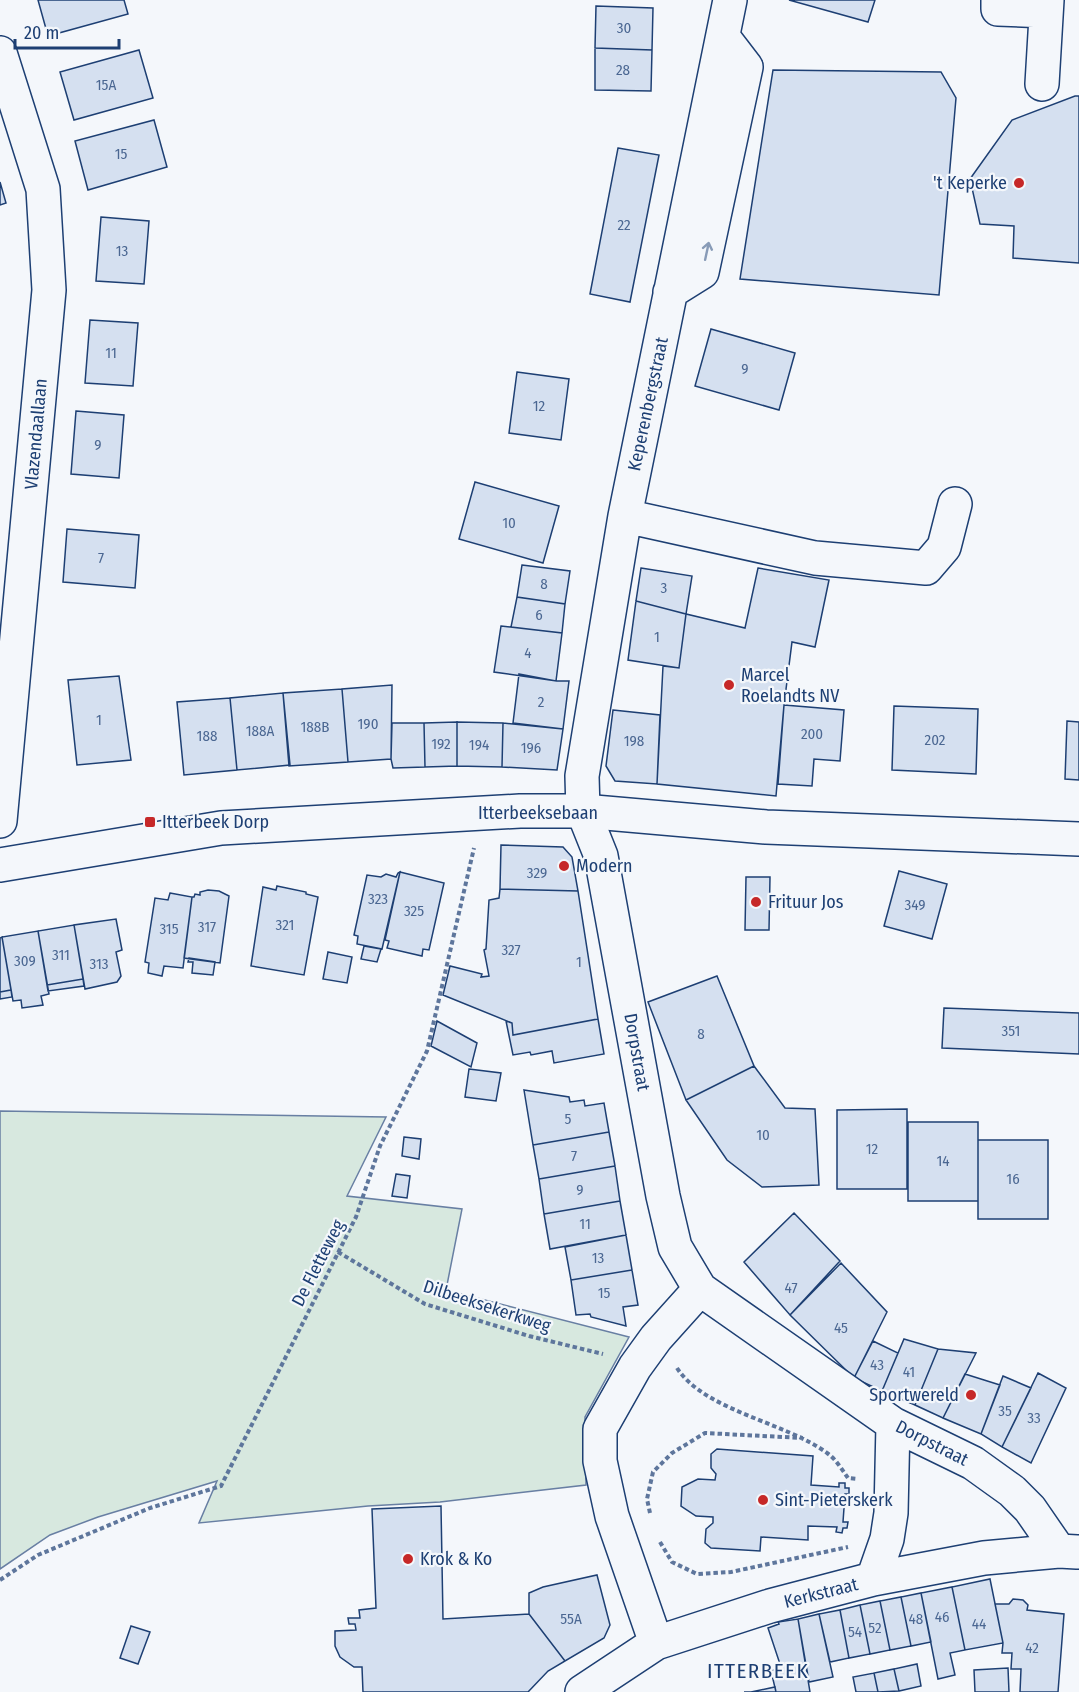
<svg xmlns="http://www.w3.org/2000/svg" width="1079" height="1692" font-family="'Fira Sans Condensed',sans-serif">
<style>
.green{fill:#d7e8df;stroke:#687fa3;stroke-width:1.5}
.building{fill:#d5e0f0;stroke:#1d3f73;stroke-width:1.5}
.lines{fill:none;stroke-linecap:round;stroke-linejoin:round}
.minor-casing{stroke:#1d3f73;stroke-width:36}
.major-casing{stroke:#1d3f73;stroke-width:36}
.path{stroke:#5e769c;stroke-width:4;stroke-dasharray:4.5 3;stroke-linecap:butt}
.minor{stroke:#f4f7fb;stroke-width:33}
.major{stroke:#f4f7fb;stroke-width:33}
.oneway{stroke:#889bb7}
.poi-dot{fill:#c62828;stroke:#f4f7fb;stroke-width:2}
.labels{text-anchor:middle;stroke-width:4.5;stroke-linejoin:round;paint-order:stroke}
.number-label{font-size:15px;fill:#4b6792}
.poi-label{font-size:18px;fill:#1d3f73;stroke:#f4f7fb;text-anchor:start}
.street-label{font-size:18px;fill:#1d3f73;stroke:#f4f7fb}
.quarter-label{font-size:21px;letter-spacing:1.5px;fill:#1d3f73;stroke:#f4f7fb}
</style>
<rect width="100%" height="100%" fill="#f4f7fb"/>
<!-- green -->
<path class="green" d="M0,1111L386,1117L347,1196L462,1209L446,1290L629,1337L585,1417L586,1485L440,1502L368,1506L199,1523L217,1481L98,1517L50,1535L0,1569Z"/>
<!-- building -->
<path class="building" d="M38,0H124L128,14L48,36Z
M789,0H875L868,22Z
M596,6L653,8L652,50L595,48Z
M595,48L652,50L651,91L595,90Z
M139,50L153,98L74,120L60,72Z
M773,70L941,72L956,98L939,295L740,279Z
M1075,96H1079V263L1013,258L1014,226L980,224L970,179L1012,120Z
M154,120L167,167L88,190L75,141Z
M618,148L659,155L630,302L590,294Z
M0,182L6,203L0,205Z
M101,217L149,221L144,284L96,281Z
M90,320L138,323L133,386L85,383Z
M711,329L795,353L779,410L695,386Z
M517,372L569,379L561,440L509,433Z
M76,411L124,415L119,478L71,474Z
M475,482L559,506L543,563L459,539Z
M67,529L139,535L135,588L63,582Z
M522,565L570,571L565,604L517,597Z
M641,568L692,576L686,614L636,601Z
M758,568L829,580L815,647L792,642L784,705L776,796L657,784L663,666L679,668L686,614L745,628Z
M517,597L565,604L562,633L511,627Z
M636,601L686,614L679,668L628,660Z
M501,626L562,633L556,681L494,672Z
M519,674L556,681H569L563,729L513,723Z
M119,676L131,760L77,765L68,680Z
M392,685L391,759L348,762L342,689Z
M342,689L348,762L289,766L283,693Z
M283,693L290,765L237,770L230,698Z
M230,698L237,770L184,775L177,702Z
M784,705L844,710L840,761L814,759L812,786L778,784Z
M894,706L978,709L976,774L892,770Z
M613,710L660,715L657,784L615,781L606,766Z
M1067,721L1079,722V780L1065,779Z
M457,722V766L425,767L424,723Z
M457,722L503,723L502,767L457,766Z
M392,723H424L425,767L393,768L391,759Z
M503,723L563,729L557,770L502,767Z
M501,845L563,847L572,857L578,891L500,889Z
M899,871L947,884L932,939L884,926Z
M400,872L382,949L357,944L358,936L354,935L367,875L381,877L386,874L396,877L398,873Z
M400,872L444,883L429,950L423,949L422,956L387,948L389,941L385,940Z
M746,877H770L769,930H745Z
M277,886L306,892V894L318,897L304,975L251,966L263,887L276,890Z
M500,889L578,891L598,1019L513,1035L512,1023L443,995L450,966L482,974L481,977L489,976L484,950L486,949L489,900L499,898Z
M208,890L219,891L229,896L220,963L184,958L192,897H194L195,894L200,895V892Z
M170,893L192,897L183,968L164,966L162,976L148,973L149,963L145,962L155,898L168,900Z
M116,919L122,950L116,952L121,976L117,982L85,989L74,925Z
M74,925L83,979L47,985L38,931Z
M38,931L49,994L41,996L43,1005L22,1008L21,1000L13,1001L2,937Z
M2,937L11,990L0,992V938Z
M364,946L381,949L377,962L361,959Z
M328,952L352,957L347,983L323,979Z
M189,958L215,962L213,975L192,973L193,962H188Z
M717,976L754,1066L686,1100L648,1002Z
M83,979L84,986L48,991L47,985Z
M11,990L12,997L0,999V992Z
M944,1008L1079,1013V1054L942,1048Z
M598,1019L604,1054L554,1063L552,1051L531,1055L530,1052L513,1055L506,1021L512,1023L513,1035Z
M437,1021L477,1043L471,1067L431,1046Z
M754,1066L785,1108L815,1109L819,1185L762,1187L727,1160L686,1100Z
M469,1069L501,1073L496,1101L465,1097Z
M524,1090L569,1097L570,1102L584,1100L585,1106L604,1103L609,1132L533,1145Z
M907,1109V1189H837V1110Z
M908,1122H978V1201H908Z
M609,1132L615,1166L539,1179L533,1145Z
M404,1137L421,1139L419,1159L402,1156Z
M978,1140H1048V1219H978Z
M615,1166L620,1201L544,1214L539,1179Z
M396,1174L410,1176L407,1198L392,1196Z
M620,1201L626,1235L550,1249L544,1214Z
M794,1213L840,1261L790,1315L744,1262Z
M626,1235L632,1270L571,1280L565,1247Z
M841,1263L887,1312L854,1378L790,1315Z
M632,1270L638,1305L623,1307L626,1326L591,1317L590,1314L576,1315L571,1280Z
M904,1339L938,1349L915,1405L882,1391Z
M873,1341L898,1353L882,1391L854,1378Z
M938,1349L976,1353L943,1418L915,1405Z
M1038,1373L1066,1388L1031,1463L1002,1447Z
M965,1374L1000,1385L981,1434L943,1418Z
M1003,1376L1031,1388L1002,1447L981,1434Z
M717,1449L813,1456L811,1485L839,1487V1483H845V1488H849V1494H845L843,1522H848L847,1528H843L842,1533L836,1532L837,1527L808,1526V1540L761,1537L760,1551L711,1548L705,1543L706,1529L713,1523V1517L696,1516L681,1506L682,1487L698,1479L715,1480L716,1474L711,1468V1454Z
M441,1506L443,1619L529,1614L565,1661L548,1671L528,1692H363L362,1667H354L340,1657L335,1646V1631L356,1630L355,1624H349L348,1618H360L359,1610L376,1608L372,1509Z
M597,1575L610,1625L604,1638L565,1661L529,1614V1593L543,1587Z
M990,1579L1003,1643L965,1650L952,1587Z
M952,1587L965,1650L950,1653L955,1675L938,1679L921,1593Z
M921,1593L931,1642L911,1646L901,1597Z
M901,1597L911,1646L890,1650L880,1601Z
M1013,1599L1023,1600L1028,1605L1027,1610L1064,1614L1058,1692H1020L1021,1669H1011L1012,1653H1002L1003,1643L995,1604H1009Z
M880,1601L890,1650L870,1654L860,1605Z
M860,1605L870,1654L849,1658L840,1610Z
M840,1610L849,1658L830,1662L819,1614Z
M819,1614L833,1677L809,1682L798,1619Z
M798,1619L810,1692H776L771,1671L781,1667L768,1628L779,1624L778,1622Z
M131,1626L150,1632L138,1664L120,1658Z
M917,1664L921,1686L899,1691L894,1669Z
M1008,1668L1009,1692H975L974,1670Z
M894,1669L899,1691L878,1692L874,1673Z
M874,1673L878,1692H856L853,1677Z
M775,1687L776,1692H744H751Z"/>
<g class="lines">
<defs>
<path id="minor" d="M730,0L625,516L582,776L583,811L601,856L663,1196L675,1247L700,1289L893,1424L973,1463L1012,1491L1030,1509L1059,1551
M998,0V9L1046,11
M0,53L43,189L49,290L0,821
M1042,84L1047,0
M670,292L702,272L746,67L723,37
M625,516L815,558L926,568L944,547L955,504
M873,1579L887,1539L891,1513L893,1424
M656,1643L612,1516L600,1461V1429L635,1367L656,1338L700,1289
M582,1692L656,1643L770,1606L873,1579L984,1558L1059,1551L1077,1552"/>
<path id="major" d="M0,865L221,828L520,811H583L766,827L1079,839"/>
</defs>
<!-- minor casing -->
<use href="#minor" class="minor-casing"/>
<!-- major casing -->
<use href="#major" class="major-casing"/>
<!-- path -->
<path class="path" d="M338,1252L425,1304L529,1336L603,1354
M677,1368C705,1411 785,1422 827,1453C836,1459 842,1470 848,1478L858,1479
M650,1513L647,1499L653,1472L672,1453L705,1433L803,1438
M660,1542L672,1562L697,1574L731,1572L848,1547
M0,1580L38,1555L150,1508L221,1486L356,1217L380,1146L427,1051L474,848"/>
<!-- minor -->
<use href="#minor" class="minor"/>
<!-- major -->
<use href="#major" class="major"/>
</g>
<!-- one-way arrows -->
<defs><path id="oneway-shaft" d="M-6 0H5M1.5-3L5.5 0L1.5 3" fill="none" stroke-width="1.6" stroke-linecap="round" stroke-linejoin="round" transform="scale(1.5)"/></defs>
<use class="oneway" href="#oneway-shaft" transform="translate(707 251) rotate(-78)"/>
<!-- markers -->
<g class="poi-dot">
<circle cx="1019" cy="183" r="6"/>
<circle cx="729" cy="685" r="6"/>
<rect x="144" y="816" width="12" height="12" rx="3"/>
<circle cx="564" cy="866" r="6"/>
<circle cx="756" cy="902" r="6"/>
<circle cx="971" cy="1395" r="6"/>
<circle cx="763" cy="1500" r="6"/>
<circle cx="408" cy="1559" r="6"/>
</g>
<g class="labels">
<!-- number labels -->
<g class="number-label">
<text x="624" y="33">30</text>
<text x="623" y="75">28</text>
<text x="106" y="90">15A</text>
<text x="121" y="159">15</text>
<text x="624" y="230">22</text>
<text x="122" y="256">13</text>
<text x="111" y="358">11</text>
<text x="745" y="374">9</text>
<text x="539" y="411">12</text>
<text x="98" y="450">9</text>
<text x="509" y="528">10</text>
<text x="101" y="563">7</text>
<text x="544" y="589">8</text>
<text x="664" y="593">3</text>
<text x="539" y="620">6</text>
<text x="657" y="642">1</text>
<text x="528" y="658">4</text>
<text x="541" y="707">2</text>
<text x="99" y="725">1</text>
<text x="368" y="729">190</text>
<text x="315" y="732">188B</text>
<text x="260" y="736">188A</text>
<text x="812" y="739">200</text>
<text x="207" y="741">188</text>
<text x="935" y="745">202</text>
<text x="634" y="746">198</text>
<text x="441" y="749">192</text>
<text x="479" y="750">194</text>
<text x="531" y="753">196</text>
<text x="537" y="878">329</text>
<text x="378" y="904">323</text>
<text x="915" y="910">349</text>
<text x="414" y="916">325</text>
<text x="285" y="930">321</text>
<text x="207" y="932">317</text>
<text x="169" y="934">315</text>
<text x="511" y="955">327</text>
<text x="61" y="960">311</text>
<text x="25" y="966">309</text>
<text x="579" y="967">1</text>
<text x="99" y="969">313</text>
<text x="1011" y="1036">351</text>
<text x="701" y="1039">8</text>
<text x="568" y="1124">5</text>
<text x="763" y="1140">10</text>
<text x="872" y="1154">12</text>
<text x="574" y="1161">7</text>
<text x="943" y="1166">14</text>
<text x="1013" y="1184">16</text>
<text x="580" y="1195">9</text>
<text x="585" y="1229">11</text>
<text x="598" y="1263">13</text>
<text x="791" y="1293">47</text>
<text x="604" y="1298">15</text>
<text x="841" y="1333">45</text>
<text x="877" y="1370">43</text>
<text x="909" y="1377">41</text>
<text x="1005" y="1416">35</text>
<text x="1034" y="1423">33</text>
<text x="942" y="1622">46</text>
<text x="571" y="1624">55A</text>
<text x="916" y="1624">48</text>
<text x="979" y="1629">44</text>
<text x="875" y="1633">52</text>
<text x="855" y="1637">54</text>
<text x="1032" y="1653">42</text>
</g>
<!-- poi labels -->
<g class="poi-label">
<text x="1007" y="189" text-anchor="end">'t Keperke</text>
<text x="741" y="681">Marcel<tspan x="741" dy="21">Roelandts NV</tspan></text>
<text x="162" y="828">Itterbeek Dorp</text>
<text x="576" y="872">Modern</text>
<text x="768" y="908">Frituur Jos</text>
<text x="959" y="1401" text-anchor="end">Sportwereld</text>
<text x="775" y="1506">Sint-Pieterskerk</text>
<text x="420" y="1565">Krok &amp; Ko</text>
</g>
<!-- street labels -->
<g class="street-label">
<text transform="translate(648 404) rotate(-78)" y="6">Keperenbergstraat</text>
<text transform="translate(36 434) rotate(-85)" y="6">Vlazendaallaan</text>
<text x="538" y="819">Itterbeeksebaan</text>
<text transform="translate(637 1052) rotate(80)" y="6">Dorpstraat</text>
<text transform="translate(318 1263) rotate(-63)" y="6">De Fletteweg</text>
<text transform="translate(487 1306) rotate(18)" y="6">Dilbeeksekerkweg</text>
<text transform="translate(932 1443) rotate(27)" y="6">Dorpstraat</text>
<text transform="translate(821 1593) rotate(-14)" y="6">Kerkstraat</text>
</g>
<!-- quarter labels -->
<g class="quarter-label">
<text x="758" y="1678">ITTERBEEK</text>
</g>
</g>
<!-- scale -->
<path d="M15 39v9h104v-9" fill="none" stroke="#1d3f73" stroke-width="3"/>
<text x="24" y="39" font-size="18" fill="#1d3f73" stroke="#f4f7fb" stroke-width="4.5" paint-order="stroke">20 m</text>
</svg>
